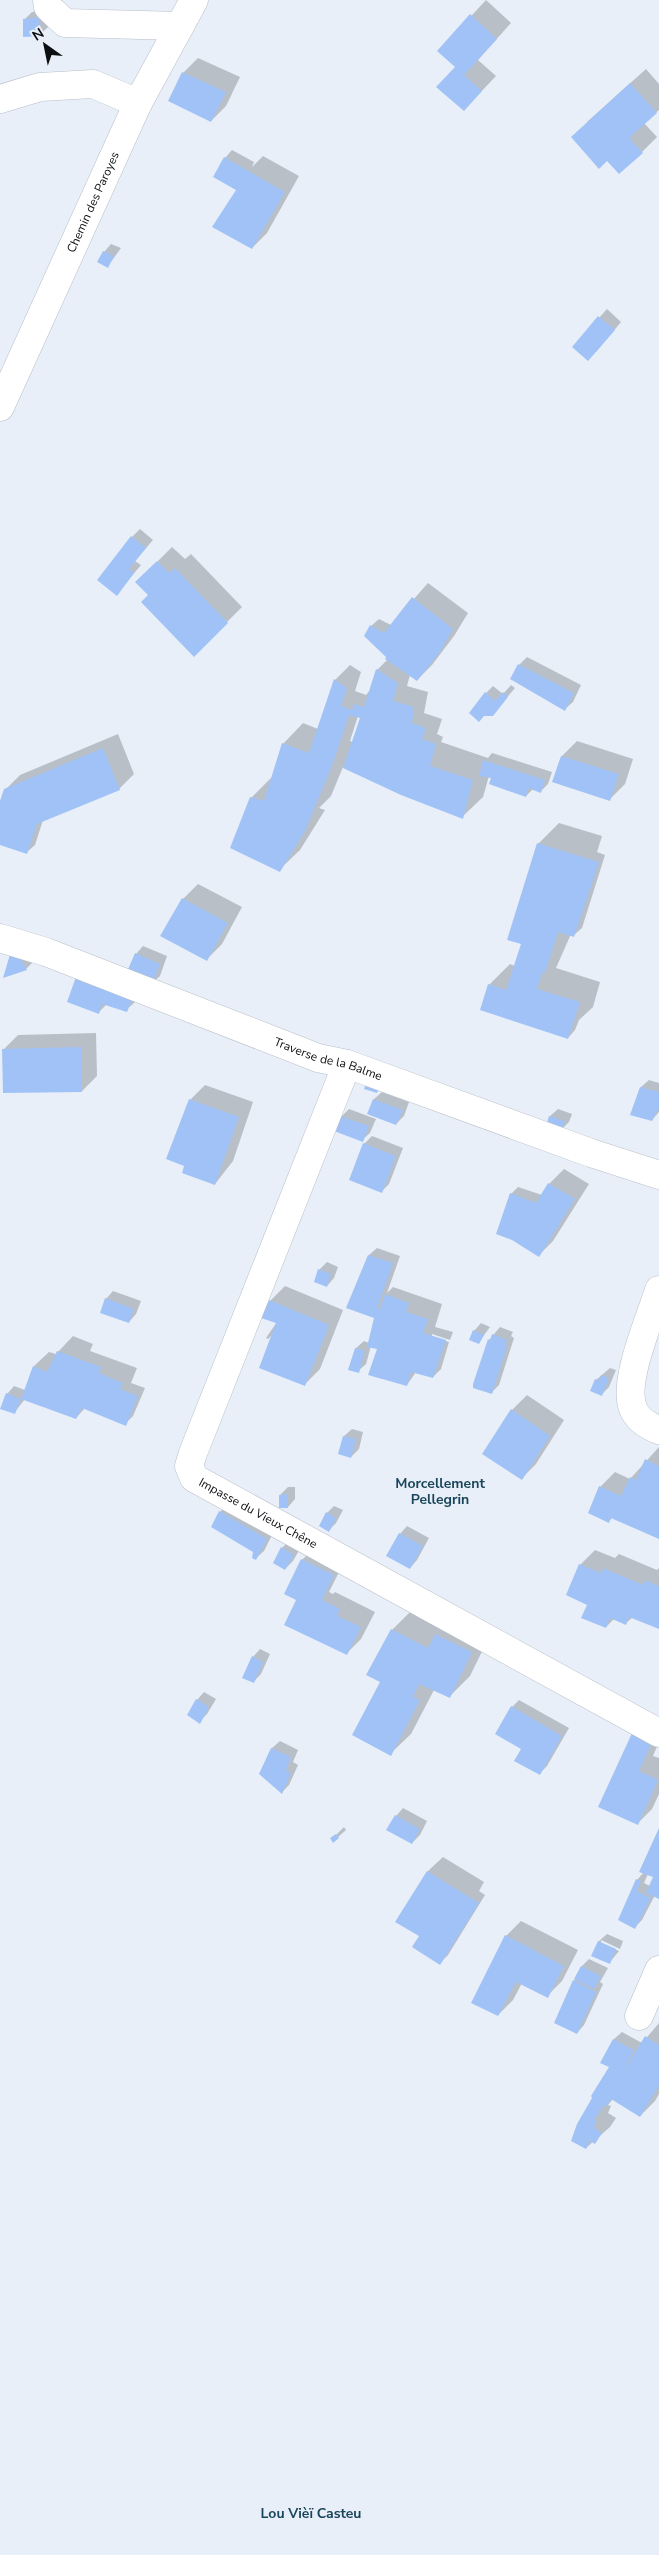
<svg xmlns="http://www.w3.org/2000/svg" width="659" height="2555" font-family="'Nunito Sans',sans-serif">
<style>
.shadow{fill:#0003;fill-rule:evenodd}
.building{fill:#a0c2f6}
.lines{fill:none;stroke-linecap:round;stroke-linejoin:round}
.minor-casing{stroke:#b9bfc8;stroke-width:29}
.minor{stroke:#fff;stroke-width:28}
.labels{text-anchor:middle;stroke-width:4.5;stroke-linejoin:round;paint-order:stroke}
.street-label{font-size:12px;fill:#0c0e11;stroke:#e8eff8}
.neighbourhood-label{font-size:14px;font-weight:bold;fill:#19455a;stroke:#e8eff8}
</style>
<rect width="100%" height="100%" fill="#e8eff8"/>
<!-- shadow -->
<path class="shadow" d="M486,0L511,23L478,60L496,76L478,95L457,67L439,51Z
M47,10L48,27L40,35L24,20L32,12Z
M198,58L240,77L226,106L211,121L183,73Z
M646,69L659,84V110L644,123L657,137L642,152L587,122Z
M232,150L254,162L252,167L263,156L299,176L267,233L252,248L237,189L225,158Z
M111,244L121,248L108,266L104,252Z
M607,309L621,322L596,352L574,346Z
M140,529L153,540L135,561L141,565L116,595L132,537Z
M172,547L185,559L191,554L242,607L194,655L149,595L137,582Z
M428,583L468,613L454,636L432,665L417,680L410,675L407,686L428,692L424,713L442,719L437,734L443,737L441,742L488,758L492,753L552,772L548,784L541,791L533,789L526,796L489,776L483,797L462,817L401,794L343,767L331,796L319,808L325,810L300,850L279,870L251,798L272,777L283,744L303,723L318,729L335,680L350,665L361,672L355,691L366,695L371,689L377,670L388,659L371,626L379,619L391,625ZM358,716L362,718L353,742L350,741Z
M527,657L581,685L573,702L565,709L519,665Z
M511,685L515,688L492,715L486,693L493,686L503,694Z
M118,734L134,774L119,789L43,820L35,845L27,852L0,844V805L5,790L20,775Z
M577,741L633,759L625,784L610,799L554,781L562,756Z
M559,823L602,836L597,852L605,855L582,928L574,935L571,934L556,968L600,982L593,1007L579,1020L575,1030L568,1038L489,985L510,964L515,966L522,944L538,844Z
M198,884L242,907L222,944L207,959L183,899Z
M143,946L167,956L160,976L152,983L136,954Z
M12,951L34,961L26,969L5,976Z
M141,987L134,1003L126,1010L107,1004L99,1012L68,1001Z
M96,1033L97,1076L82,1091L3,1050L18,1035Z
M649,1080L659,1083V1112L652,1120L631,1115L641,1087Z
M205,1085L253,1102L233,1161L215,1184L185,1167L190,1100Z
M382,1092L409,1102L404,1116L396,1124L369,1113L374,1099Z
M349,1109L376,1119L370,1133L362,1140L341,1117Z
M558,1109L572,1114L569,1122L561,1130L547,1125L550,1116Z
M372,1136L403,1148L389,1184L382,1191L364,1144Z
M564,1169L589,1184L553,1241L538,1256L511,1194L518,1187L542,1195L549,1184Z
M377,1248L400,1256L387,1293L393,1287L442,1304L435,1327L453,1332L450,1340L432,1334V1337L449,1342L441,1369L433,1377L416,1372L407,1385L380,1344L371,1346L366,1364L358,1371L356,1348L364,1341L369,1343L377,1314L347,1308L369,1255Z
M327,1262L338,1267L334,1278L327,1286L319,1270Z
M285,1286L343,1310L320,1369L305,1384L273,1334L268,1339L266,1338L277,1322L270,1301Z
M113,1291L141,1301L136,1314L129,1322L106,1299Z
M481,1323L490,1327L479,1342L474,1331Z
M500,1327L513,1332L511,1336L514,1338L499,1385L491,1393L489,1340Z
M73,1336L93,1344L90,1351L137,1368L131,1383L145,1388L133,1416L125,1424L85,1408L76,1418L25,1399L14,1413L7,1394L14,1386L25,1390L34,1366L49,1352L56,1354Z
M610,1368L616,1370L609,1387L602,1394L596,1380Z
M527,1395L564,1420L536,1464L521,1479L512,1410Z
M352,1429L363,1432L359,1449L351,1457L344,1436Z
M659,1447V1538L613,1517L609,1521L600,1487L615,1472L630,1479Z
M288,1487H295V1499L288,1507L280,1495Z
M228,1504L274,1531L264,1551L256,1558L254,1551L220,1512Z
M334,1506L343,1510L336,1523L329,1530L327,1513Z
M407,1526L429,1538L417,1560L410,1568L400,1534Z
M290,1540L301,1547L293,1561L285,1569L282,1548Z
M595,1550L615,1558L619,1554L657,1570L659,1568V1628L633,1617L625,1624L614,1619L606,1627L589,1604L580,1565Z
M310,1552L341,1568L329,1592L333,1594L335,1592L375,1612L361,1639L346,1654L298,1600L302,1560Z
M413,1609L492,1631L470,1676L449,1697L434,1690L411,1734L390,1754L382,1682L392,1630Z
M260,1649L270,1654L261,1674L253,1682V1657Z
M204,1692L216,1699L207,1714L199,1722L197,1700Z
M519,1700L569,1728L547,1766L540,1773L523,1748L512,1707Z
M649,1717L659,1742L653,1756L659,1758V1794L652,1809L637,1824L600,1806Z
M280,1741L298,1750L293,1762L298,1765L289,1785L282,1792L261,1774L272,1748Z
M403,1808L427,1821L420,1835L412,1843L396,1816Z
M344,1827L346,1830L338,1837L332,1839Z
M659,1831V1897L655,1895L642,1920L635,1927L637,1880L644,1872ZM648,1874L654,1877L650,1886L644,1883Z
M443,1857L484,1882L479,1891L485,1895L448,1955L440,1963L420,1935L397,1921L428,1871Z
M521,1921L578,1950L562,1981L547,1996L522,1983L513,2000L498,2015L506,1936Z
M607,1934L623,1941L620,1949L601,1940V1943L619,1951L610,1962L593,1955L599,1941Z
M589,1959L608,1968L600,1982L603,1984L584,2025L577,2033L574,1981L582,1966Z
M659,2023V2094L655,2101L640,2116L613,2099L608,2105L611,2106L608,2113L616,2118L610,2127L586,2148L573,2140L612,2066L602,2062L614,2039L622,2032L642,2043Z"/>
<!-- building -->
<path class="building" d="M470,14L497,39L464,75L482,91L464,111L436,87L455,67L437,51Z
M40,17V36L23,37V19Z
M182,72L226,92L211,122L168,101Z
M630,83L657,113L629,138L643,153L619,174L607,161L599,169L571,137Z
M224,157L285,192L252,249L212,227L236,190L213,177Z
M103,251L114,256L108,268L97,262Z
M598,316L615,330L588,361L572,347Z
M131,536L146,548L129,569L134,573L117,596L97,580Z
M157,561L169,573L175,568L228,623L194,657L141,602L148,595L135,582Z
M412,597L453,629L440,652L417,681L385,659L386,657L364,636L370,625L384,633Z
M518,664L574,693L565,711L510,679Z
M376,669L398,683L393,701L414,707L412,723L426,728L422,739L436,744L430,766L473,780L463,819L401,795L343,768L360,718L349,715L333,763L305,831L280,872L230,848L250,797L264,801L282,743L309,753L334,679L347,688L341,706L352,710L354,704L364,707Z
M485,692L495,701L503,692L508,697L493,716H484L479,722L469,713Z
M103,748L120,790L37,824L27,854L0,845V801L4,789Z
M561,756L619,774L610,801L552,782Z
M483,760L545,780L541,793L528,788L526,797L489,784L491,778L479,776Z
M537,843L599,862L574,937L558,932L545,973H542L537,989L580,1002L568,1039L480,1010L488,984L506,990L521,944L507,940Z
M182,898L228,923L207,961L160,936Z
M11,951L16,952L27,970L3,978Z
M135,953L160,964L152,985L126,974Z
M77,974L134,995L127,1012L102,1004L99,1014L67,1002Z
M81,1047L82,1092L3,1093L2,1049Z
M367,1081L380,1085L377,1093L364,1089Z
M640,1087L659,1092V1108L652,1121L630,1115Z
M189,1099L239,1117L215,1185L182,1173L184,1166L166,1159Z
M373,1099L403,1110L396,1125L367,1114Z
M340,1116L369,1126L363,1142L334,1131Z
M549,1116L565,1121L561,1131L546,1126Z
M363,1143L396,1156L382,1193L349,1180Z
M548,1183L575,1199L539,1257L512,1240L496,1234L510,1193L536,1203Z
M368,1255L393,1263L377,1309H380L385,1294L409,1303L406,1312L428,1319L423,1333L446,1340L433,1378L411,1372L407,1386L368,1375L377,1349L367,1347L374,1318L346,1308Z
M318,1269L331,1274L327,1287L314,1282Z
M105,1298L134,1309L129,1323L100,1313Z
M269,1300L329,1325L305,1386L259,1368L276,1323L261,1318Z
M473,1330L484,1335L479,1344L469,1340Z
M492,1334L507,1340L505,1344L507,1346L492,1394L473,1388V1384L488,1339L490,1341Z
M355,1348L365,1351L359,1373L348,1370Z
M57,1351L101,1367L99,1373L123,1383L120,1389L138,1396L126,1426L82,1408L76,1419L21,1399L15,1414L0,1409L6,1393L21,1399L33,1366L47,1372Z
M601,1375L609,1378L602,1396L590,1391L595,1379L599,1381Z
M511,1409L550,1436L522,1480L482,1454Z
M343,1436L356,1439L351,1458L338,1454Z
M645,1459L659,1466V1539L611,1518L609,1523L588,1513L599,1486L621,1496L630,1477L636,1480Z
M288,1494V1508H279V1495Z
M219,1511L267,1539L256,1560L252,1558L253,1552L211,1527Z
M326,1512L336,1518L329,1532L319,1526Z
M399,1533L423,1546L410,1569L386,1556Z
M281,1547L294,1555L285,1570L273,1563Z
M301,1559L334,1575L322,1600L340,1609L337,1616L361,1627L347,1655L284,1625L296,1600L284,1594Z
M579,1564L601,1573L603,1568L643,1585L645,1580L659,1586V1629L629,1617L626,1625L610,1618L606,1628L581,1618L587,1605L566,1595Z
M391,1629L428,1648L435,1634L472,1652L450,1698L419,1684L413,1697L420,1700L391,1756L352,1735L380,1682L366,1675Z
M252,1656L263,1662L254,1683L242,1678Z
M196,1699L209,1707L200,1724L187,1715Z
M511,1706L562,1736L540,1775L514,1761L521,1749L495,1734Z
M633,1731L653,1740L639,1771L658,1780L638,1825L598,1807Z
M271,1748L291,1757L286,1770L291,1773L282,1794L259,1774Z
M395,1815L420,1829L412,1844L386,1830Z
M659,1828V1899L646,1893L653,1877L639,1872Z
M336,1834L339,1838L333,1843L330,1838Z
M427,1871L479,1903L440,1965L412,1947L419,1936L395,1922Z
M636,1879L641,1881L637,1891L651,1898L635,1929L618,1920Z
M505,1935L564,1966L548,1998L516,1982L498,2016L471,2003Z
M598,1941L616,1949L610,1964L591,1956Z
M581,1966L601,1976L594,1989L574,1979Z
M573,1980L596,1992L577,2034L554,2023Z
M645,2036L659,2045V2086L640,2117L611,2099L607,2106L604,2105L594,2120L597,2121L594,2128L602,2133L595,2144L584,2137L590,2142L586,2149L571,2141L577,2124L592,2098L591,2096L609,2067L600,2063L613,2039L634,2050L624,2071Z"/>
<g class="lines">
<defs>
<g id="minor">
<path d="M47,0L48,7L65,23L180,26"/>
<path d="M0,99L40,87L93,84L138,103"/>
<path id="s1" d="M0,407L138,103L194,0"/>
<path id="s2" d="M0,938L46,952L318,1058L347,1064L591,1153L659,1175"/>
<path id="s3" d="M347,1064L193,1453L189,1466L194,1478L659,1733"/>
<path d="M659,1290C650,1319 624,1378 632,1405C635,1418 648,1426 659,1430"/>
<path d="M639,2016L659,1970"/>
</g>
</defs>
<!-- minor casing -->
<use href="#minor" class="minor-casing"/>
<!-- minor -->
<use href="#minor" class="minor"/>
</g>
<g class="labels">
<!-- street labels -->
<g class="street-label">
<text dy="4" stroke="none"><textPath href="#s1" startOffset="225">Chemin des Paroyes</textPath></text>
<text dy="4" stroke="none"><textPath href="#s2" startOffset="350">Traverse de la Balme</textPath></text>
<text dy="4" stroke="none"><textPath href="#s3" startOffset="518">Impasse du Vieux Chêne</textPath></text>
</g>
<!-- neighbourhood labels -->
<g class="neighbourhood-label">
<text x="440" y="1488">Morcellement<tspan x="440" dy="16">Pellegrin</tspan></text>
<text x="311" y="2518">Lou Vièï Casteu</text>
</g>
</g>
<!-- north arrow -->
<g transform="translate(45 45) rotate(327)" stroke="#e8eff8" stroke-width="4" paint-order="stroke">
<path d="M0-4L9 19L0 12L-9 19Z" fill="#0c0e11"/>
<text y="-8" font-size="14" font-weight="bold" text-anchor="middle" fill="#0c0e11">N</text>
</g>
</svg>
